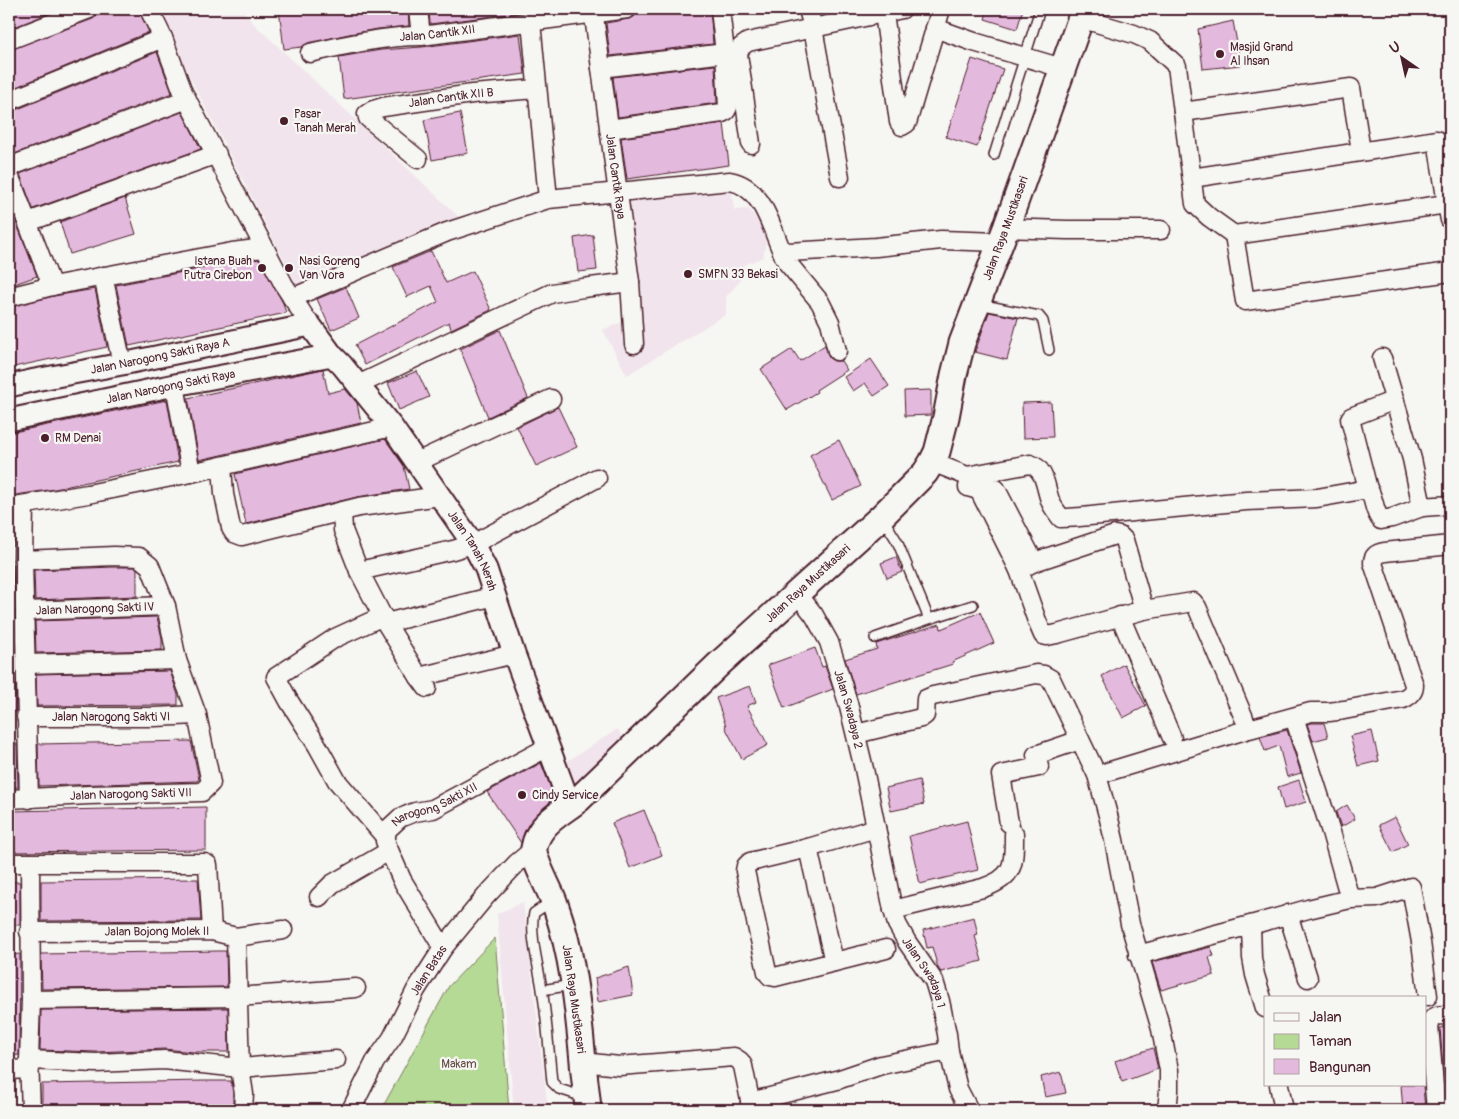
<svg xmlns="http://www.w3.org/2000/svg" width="1459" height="1119" font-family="Pangolin,sans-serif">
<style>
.built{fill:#f1e4ec}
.green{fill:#b4da95;stroke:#7f7c60}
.building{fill:#e4b9de;stroke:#4a1f2b}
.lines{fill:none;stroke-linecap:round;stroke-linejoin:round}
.service-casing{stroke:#4a1f2b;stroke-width:12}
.minor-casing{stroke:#4a1f2b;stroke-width:21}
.tertiary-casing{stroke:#4a1f2b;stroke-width:25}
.secondary-casing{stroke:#4a1f2b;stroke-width:29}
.service{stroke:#f6f6f2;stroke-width:9}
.minor{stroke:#f6f6f2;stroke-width:18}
.tertiary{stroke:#f6f6f2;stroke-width:21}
.secondary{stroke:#f6f6f2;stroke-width:25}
.poi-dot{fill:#4a1f2b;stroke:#f6f6f2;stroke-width:2}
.labels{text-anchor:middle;stroke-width:4.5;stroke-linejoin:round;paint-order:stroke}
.street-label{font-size:12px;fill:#4a1f2b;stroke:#f6f6f2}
.poi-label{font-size:12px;fill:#4a1f2b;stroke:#f6f6f2;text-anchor:start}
.park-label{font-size:12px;fill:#644e46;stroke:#f6f6f2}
</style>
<rect width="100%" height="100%" fill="#f6f6f2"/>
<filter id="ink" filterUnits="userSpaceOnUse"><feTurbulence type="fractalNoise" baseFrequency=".02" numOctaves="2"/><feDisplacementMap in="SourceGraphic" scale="10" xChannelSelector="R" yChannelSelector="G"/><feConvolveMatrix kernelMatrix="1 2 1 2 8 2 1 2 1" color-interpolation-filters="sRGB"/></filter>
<g filter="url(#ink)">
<!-- built -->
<path class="built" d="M155,9H242L253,23L460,218L297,285Z
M731,186L734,210L748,209L768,231L763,257L740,267V281L726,297V314L627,375L603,330L632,318L641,310L627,199Z
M618,729L627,748L578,794L561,765Z
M523,902L548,1110H514L497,914Z"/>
<!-- green -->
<path class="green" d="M495,938L509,1110H381L449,986Z"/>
<!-- building -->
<path class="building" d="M9,9H60L9,29Z
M99,9H138L149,32L9,90V50L93,19L98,15Z
M279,9H408L409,26L378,29L349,34L308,43L302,47L284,49Z
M429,9H517V13L430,24Z
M647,9H710L713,44L610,56L606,23L629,19L634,17L637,10Z
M988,9H1023L1017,29L985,19Z
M1233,21L1241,65L1203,69L1198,29Z
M520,34L525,74L344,99L339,57L381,50L422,47Z
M157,52L172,93L9,156V111H13Z
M972,59L1003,69L977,147L946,137Z
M715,65L717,103L618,117L613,77Z
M182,112L201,149L33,209L20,174Z
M460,113L468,153L432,160L424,120Z
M724,123L729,165L627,179L621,138Z
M125,198L136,234L70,254L60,222Z
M9,204L37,276L9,286Z
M593,235L597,270L578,272L574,238Z
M431,251L446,283L473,271L491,310L451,329L449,322L365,365L355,345L438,302L431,286L407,297L393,267Z
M259,259L283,303L286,313L129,346L116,285L234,262Z
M346,287L359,318L331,330L317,299Z
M95,289L107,347L9,368V307L54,296Z
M989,312L1018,318L1007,360L975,352Z
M500,330L528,398L488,417L460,349Z
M825,345L829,358L834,361H841L847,370L816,390L817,392L787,410L761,369L792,349L800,361Z
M871,359L889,386L874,396L865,383L853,391L844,377Z
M323,369L328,393L345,389L357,403L361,423L199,460L188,398Z
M417,371L429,397L399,410L388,383Z
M931,390V415L905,416L904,391Z
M167,400L178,462L55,489L9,496V433Z
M1051,402L1053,437L1023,438L1022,403Z
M558,407L577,447L536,466L517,427Z
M385,439L404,466L409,489L357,497L246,524L235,474Z
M839,440L861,486L832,500L810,455Z
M896,557L902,572L887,578L881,563Z
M9,563H12L16,711L9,712Z
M114,567H135L137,569V596L35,600L34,570Z
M980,612L994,643L952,662L953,664L856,694L845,659L877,649L876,644L940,624L941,629Z
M157,617L162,638V650L36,653L35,621Z
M815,648L822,667L825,666L833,689L784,708L768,665Z
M1124,664L1146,706L1123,718L1102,676Z
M170,671L178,695V705L37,706L36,674Z
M750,686L756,702L747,706L768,745L742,759L725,727L726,726L716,698Z
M1312,723H1324L1328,737L1313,741L1307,724Z
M1287,730L1301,773L1287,777L1279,746L1265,751L1260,737Z
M1372,731L1379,761L1358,766L1350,736Z
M191,741L199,779L197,781L39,786L38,744Z
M9,744H17L18,787H9Z
M541,763L552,791V797L549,803L536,815L529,823L524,833L521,843L487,792Z
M919,780L924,804L891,811L886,788Z
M1299,780L1306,802L1284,809L1278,787Z
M1347,805L1355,819L1341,827L1336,812Z
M206,807V850L9,852V811Z
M644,810L662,855L630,868L612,823Z
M1395,817L1408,844L1393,852L1379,825Z
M967,821L978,870L920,884L909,836Z
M194,879H198L201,920L41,921V881Z
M9,882H20V925H9Z
M974,917L978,935L975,936L982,961L941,972L938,968L932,947L927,948L923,930Z
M1211,947L1214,956L1209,957L1214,975L1161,990L1152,962Z
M219,951H226L227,987L42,989L41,954Z
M20,954L19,1055L9,1056V955Z
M629,967L633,995L598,1002L595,978Z
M228,1008L229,1052H194L164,1049L96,1052L40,1050L41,1010Z
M1450,1027V1110H1446L1440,1028Z
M1153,1048L1158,1069L1122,1082L1115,1061Z
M1061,1072L1066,1093L1045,1097L1041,1077Z
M204,1081H231L233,1094V1110H42V1084Z
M1401,1085H1423L1425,1110H1403Z"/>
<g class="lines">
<defs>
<path id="service" d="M994,155L1040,9
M979,304L1039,316L1043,321L1049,350
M882,517L897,541L929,619
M875,638L929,619L973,605
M552,904L543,907L534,913C529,933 539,968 542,989C547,1020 549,1051 552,1082L559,1089L584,1097
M542,990L572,985"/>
<g id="minor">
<path d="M149,9L163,38L183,92L284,285L310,325"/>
<path d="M418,9L421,36"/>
<path id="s1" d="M593,9L630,282L634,344"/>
<path d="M808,9L813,28L840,177"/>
<path d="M884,13L899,122L902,126L907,123L941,9"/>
<path d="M1080,18L1134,34L1150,41L1177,66L1195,204L1209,217L1234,235L1447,204L1450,220"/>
<path d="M531,22L548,199"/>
<path d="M935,28L974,42L1062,68"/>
<path d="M9,40L89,9"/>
<path id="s2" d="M310,53C345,45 385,36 421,36L627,9"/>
<path d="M601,68L725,53"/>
<path d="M9,101L163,38"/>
<path d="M1183,112L1351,88L1361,151"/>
<path d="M609,129L722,113L726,111L728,107L725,53L720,9"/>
<path d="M751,144L738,54L741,47L748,42L902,9"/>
<path id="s3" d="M418,159L368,118L367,114L373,110L383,107L472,94L537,89"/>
<path d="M9,167L187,99"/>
<path d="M9,175L52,286"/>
<path d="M1192,178L1437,140L1447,204"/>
<path d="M28,222L217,154"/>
<path d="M1006,228L1067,230H1161"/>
<path d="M1234,235L1245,301L1450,272"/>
<path d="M103,276L122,364"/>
<path d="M9,297L52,286L232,252L264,248"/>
<path d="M292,298L447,232L548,199L730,181C764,187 771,229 784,256"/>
<path d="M837,351L830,322L820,302L786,261L784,256L788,252L876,247L941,240L1000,242"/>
<path d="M1382,358L1412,459L1422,507"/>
<path d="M175,385L191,473"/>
<path d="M358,385L552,293L583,288L630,282"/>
<path d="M417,462L551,399"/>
<path d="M932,462L967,476L1030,464C1047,469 1045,492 1052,505C1055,510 1058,514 1061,518C1078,518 1095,515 1112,514L1246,501L1317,498L1368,489C1375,498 1373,511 1381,520L1392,518L1422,507L1450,505"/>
<path d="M222,466L224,494L231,528L234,533L242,536L359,507L440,496"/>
<path d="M968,487L979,490L991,488L996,489L1034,562"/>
<path d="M1368,489L1350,419L1351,417L1395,400"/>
<path d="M979,490L1019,570L1037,621L1043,635L1047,636L1057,634L1144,610L1193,602L1197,607L1244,718"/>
<path d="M24,506L23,560L29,799"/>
<path d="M9,507L88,494L191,473L392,427"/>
<path d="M342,511L343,530L359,571L386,623L419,677L427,688"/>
<path d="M1019,570L1034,562L1115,535L1120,536L1124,540L1144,610"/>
<path d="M359,571L453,550L473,544L597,478"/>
<path id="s4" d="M797,593L814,615L829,642L848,703L864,769L893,910L897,924L907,942L934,981L940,1001L947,1034L949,1051L958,1089L969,1110"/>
<path id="s5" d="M25,611L166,606"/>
<path d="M383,616L335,638L276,677L289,701L317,745L337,781L386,838"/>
<path d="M1120,616L1172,738"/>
<path d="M386,623L495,596"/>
<path d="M26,664L177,660"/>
<path d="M419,677L514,654"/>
<path id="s6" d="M26,717H155L197,715"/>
<path d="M1294,717L1331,832L1350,899"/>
<path d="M856,734L921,718L925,715L926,699L933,696L1036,674L1044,675L1051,679L1097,775L1109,819L1114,840L1130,924L1161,1029L1165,1050L1169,1070V1091L1167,1110"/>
<path d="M1097,775L1249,729L1311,712H1329L1344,710L1403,699C1410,696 1414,692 1414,685L1373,563C1373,555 1378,553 1385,552L1450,545"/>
<path id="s7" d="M9,799L89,795L202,792L211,783L197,715L177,660L166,606L150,566L139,557L114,556L23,560"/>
<path d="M1009,823L1001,775L1039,767L1036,755L1080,740"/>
<path d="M876,828L808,848L750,862L746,866L745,871L767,972L770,976L775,977L886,949"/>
<path d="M808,848L834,962"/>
<path d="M9,863H30"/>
<path d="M319,897L332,884L389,851"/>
<path d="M893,910L983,888C1015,877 1014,864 1014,834"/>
<path d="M1288,914L1308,978"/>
<path d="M1251,925L1252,958L1255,975L1265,1008"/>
<path id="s8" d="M29,932L212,931L236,937L283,930"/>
<path d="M236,937L240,1068L244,1094L243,1110"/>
<path id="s9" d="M443,948L402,880L385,841L387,830L400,818L415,812L433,809L548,747"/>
<path d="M1138,955L1258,923L1308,909L1350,899L1377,898L1411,887L1421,942L1428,996"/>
<path d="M31,1000L237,997L356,988"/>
<path d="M29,1060L96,1063L164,1060L240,1068L336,1060"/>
<path d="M583,1062L619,1066L734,1057L740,1061L743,1066L752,1110"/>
<path d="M9,1070L30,1069"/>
<path d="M1279,1085L1284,1110"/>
<path d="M750,1102L837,1080L881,1065L949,1051"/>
<path d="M31,1110L29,1060L31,1000L30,863H205L208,865L212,931"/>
<path id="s10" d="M351,1110L375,1062L392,1038L416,990L443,948L486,896L517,863L534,849"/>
<path d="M1436,1110L1429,1025C1433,1014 1440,1015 1450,1015"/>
</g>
<g id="tertiary">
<path id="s11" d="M9,386L35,380L122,364L310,325L332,355L342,365L392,427L473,544L486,569L514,654L564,789V799L559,813"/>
<path id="s12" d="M9,420L175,385L332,355"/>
</g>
<g id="secondary">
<path id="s13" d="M588,1110C587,1094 584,1078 583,1061C578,1009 573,954 555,904C551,891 533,861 534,848C538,823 562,813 579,799L719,664L881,517L925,473L932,462L937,452L946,417L954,375L962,343L1006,228L1084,9"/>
</g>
</defs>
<!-- service casing -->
<use href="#service" class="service-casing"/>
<!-- minor casing -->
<use href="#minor" class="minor-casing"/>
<!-- tertiary casing -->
<use href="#tertiary" class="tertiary-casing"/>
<!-- secondary casing -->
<use href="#secondary" class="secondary-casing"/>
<!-- service -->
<use href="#service" class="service"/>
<!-- minor -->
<use href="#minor" class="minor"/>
<!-- tertiary -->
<use href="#tertiary" class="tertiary"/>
<!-- secondary -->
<use href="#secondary" class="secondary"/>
</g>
</g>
<!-- markers -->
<g class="poi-dot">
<circle cx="1220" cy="54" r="5"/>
<circle cx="284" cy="121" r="5"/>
<circle cx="262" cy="268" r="5"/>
<circle cx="289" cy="268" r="5"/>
<circle cx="688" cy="274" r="5"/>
<circle cx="45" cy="438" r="5"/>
<circle cx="522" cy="795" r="5"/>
</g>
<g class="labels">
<!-- street labels -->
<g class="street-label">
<text dy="4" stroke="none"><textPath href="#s2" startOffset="129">Jalan Cantik XII</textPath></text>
<text dy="4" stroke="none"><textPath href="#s3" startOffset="155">Jalan Cantik XII B</textPath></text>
<text dy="4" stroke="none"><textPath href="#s1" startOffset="169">Jalan Cantik Raya</textPath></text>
<text dy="4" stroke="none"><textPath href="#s13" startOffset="1072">Jalan Raya Mustikasari</textPath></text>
<text dy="4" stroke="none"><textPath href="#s11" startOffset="154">Jalan Narogong Sakti Raya A</textPath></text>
<text dy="4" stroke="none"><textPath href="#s12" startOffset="165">Jalan Narogong Sakti Raya</textPath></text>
<text dy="4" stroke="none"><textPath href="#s11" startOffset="586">Jalan Tanah Nerah</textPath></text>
<text dy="4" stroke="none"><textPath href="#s13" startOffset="652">Jalan Raya Mustikasari</textPath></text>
<text dy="4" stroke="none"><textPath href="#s5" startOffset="70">Jalan Narogong Sakti IV</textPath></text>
<text dy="4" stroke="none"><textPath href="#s4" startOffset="129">Jalan Swadaya 2</textPath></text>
<text dy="4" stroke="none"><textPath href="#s6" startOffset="85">Jalan Narogong Sakti VI</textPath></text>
<text dy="4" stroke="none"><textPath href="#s7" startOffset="122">Jalan Narogong Sakti VII</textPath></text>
<text dy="4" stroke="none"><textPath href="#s9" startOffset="188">Narogong Sakti XII</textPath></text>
<text dy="4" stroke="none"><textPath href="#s8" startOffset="128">Jalan Bojong Molek II</textPath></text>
<text dy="4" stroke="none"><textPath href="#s10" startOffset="160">Jalan Batas</textPath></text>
<text dy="4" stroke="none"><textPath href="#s4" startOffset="405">Jalan Swadaya 1</textPath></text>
<text transform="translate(574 999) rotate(82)" y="4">Jalan Raya Mustikasari</text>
</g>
<!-- poi labels -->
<g class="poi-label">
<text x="1230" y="51">Masjid Grand<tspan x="1230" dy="14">Al Ihsan</tspan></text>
<text x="294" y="118">Pasar<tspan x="294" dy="14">Tanah Merah</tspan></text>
<text x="252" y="265" text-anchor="end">Istana Buah<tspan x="252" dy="14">Putra Cirebon</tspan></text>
<text x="299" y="265">Nasi Goreng<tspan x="299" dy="14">Van Vora</tspan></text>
<text x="698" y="278">SMPN 33 Bekasi</text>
<text x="55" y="442">RM Denai</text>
<text x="532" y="799">Cindy Service</text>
</g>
<!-- park labels -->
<g class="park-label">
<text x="459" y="1068">Makam</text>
</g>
</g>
<!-- margin -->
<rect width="1459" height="1119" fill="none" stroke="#f6f6f2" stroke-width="30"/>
<rect x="15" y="15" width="1429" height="1089" fill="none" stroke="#4a1f2b" stroke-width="2" filter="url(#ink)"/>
<!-- legend -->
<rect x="1264" y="996" width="162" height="90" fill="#f6f6f2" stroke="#b1a0a2"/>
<rect x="1274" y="1013" width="25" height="8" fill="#f6f6f2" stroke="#b1a0a2"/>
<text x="1309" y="1022" font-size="15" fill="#4a1f2b">Jalan</text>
<rect x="1274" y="1034" width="25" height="15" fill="#b4da95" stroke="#b1a0a2"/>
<text x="1309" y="1046" font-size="15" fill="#4a1f2b">Taman</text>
<rect x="1274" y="1059" width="25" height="15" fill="#e4b9de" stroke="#b1a0a2"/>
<text x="1309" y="1072" font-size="15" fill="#4a1f2b">Bangunan</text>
<!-- north arrow -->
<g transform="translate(1402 58) rotate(326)" stroke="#f6f6f2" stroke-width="4" paint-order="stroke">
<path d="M0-4L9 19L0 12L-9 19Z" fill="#4a1f2b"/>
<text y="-8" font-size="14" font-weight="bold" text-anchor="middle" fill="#4a1f2b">U</text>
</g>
</svg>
